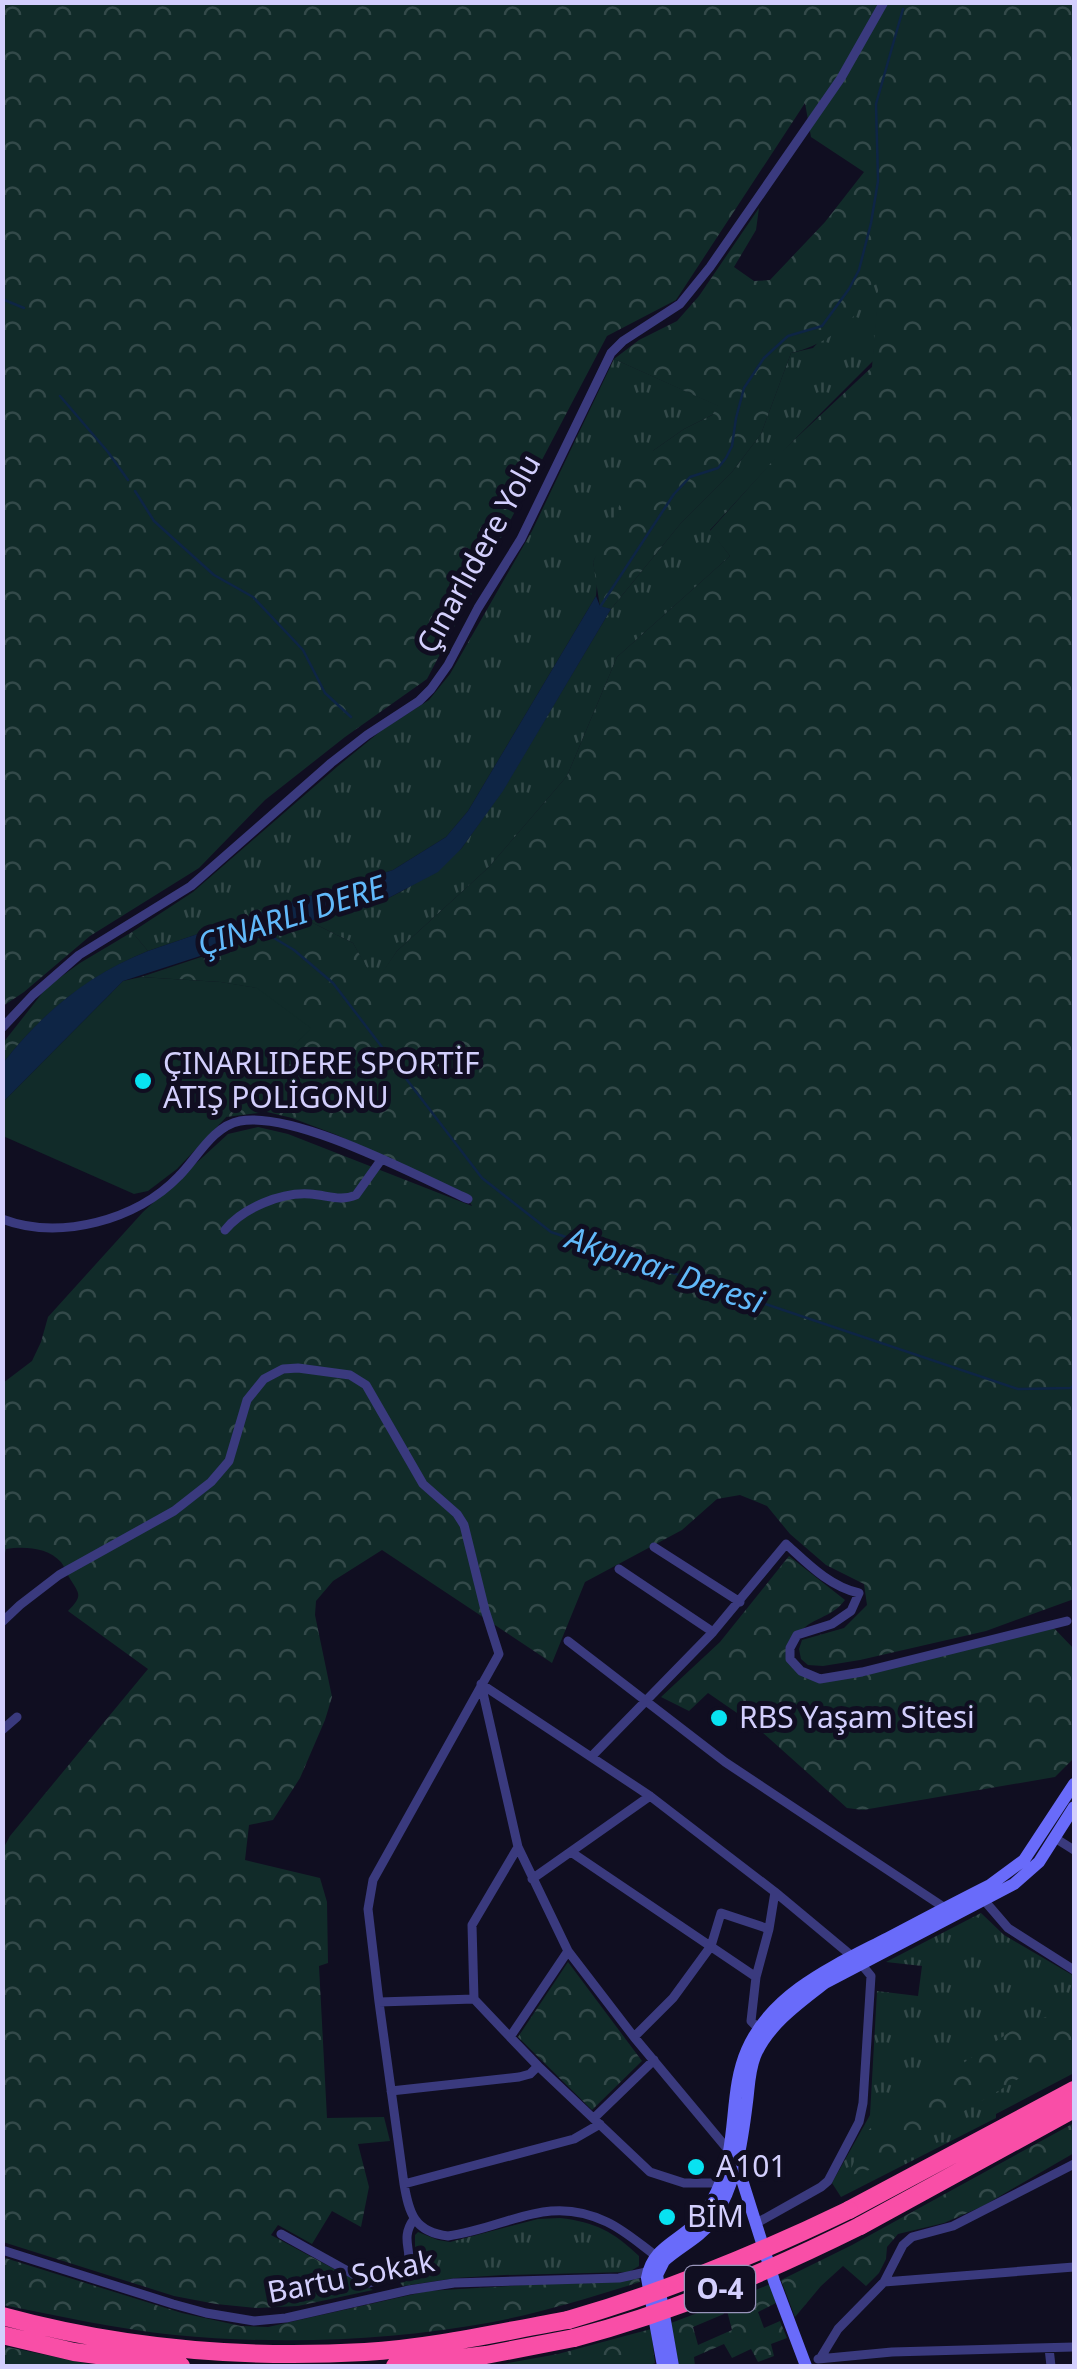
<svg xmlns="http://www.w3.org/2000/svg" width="1077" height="2369" font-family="'Noto Sans',sans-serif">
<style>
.grass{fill:url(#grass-tufts)}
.forest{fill:url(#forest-crowns)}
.pitch{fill:#112b29}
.water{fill:#0e2545}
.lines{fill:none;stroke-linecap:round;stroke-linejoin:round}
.stream{stroke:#0e2545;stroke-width:2.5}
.street{stroke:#3a3a7e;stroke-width:9}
.secondary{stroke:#696bfa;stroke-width:12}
.highway{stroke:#f94ea7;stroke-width:18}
.highway-bridge{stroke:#f94ea7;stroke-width:18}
.poi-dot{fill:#08e2f1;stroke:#100e21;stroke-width:4}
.labels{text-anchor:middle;stroke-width:10;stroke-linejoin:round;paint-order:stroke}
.shield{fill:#100e21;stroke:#9895bb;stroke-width:2.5}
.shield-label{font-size:28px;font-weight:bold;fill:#d3cffd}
.street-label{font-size:30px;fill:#d3cffd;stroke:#100e21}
.poi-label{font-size:30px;fill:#d3cffd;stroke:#100e21;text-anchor:start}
.water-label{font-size:32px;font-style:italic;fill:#61b9fa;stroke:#100e21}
</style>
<defs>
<pattern id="grass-tufts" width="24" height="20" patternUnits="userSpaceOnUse" patternTransform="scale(2.5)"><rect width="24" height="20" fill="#112b29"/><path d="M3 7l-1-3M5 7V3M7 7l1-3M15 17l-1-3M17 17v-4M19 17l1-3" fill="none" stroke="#334949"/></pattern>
<pattern id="forest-crowns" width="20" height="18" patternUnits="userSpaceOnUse" patternTransform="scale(2.5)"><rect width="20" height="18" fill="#112b29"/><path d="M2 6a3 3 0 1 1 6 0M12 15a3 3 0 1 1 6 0" fill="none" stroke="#334949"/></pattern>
</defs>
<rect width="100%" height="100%" fill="#100e21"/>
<!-- grass -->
<path class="grass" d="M880,274L873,361L778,456L710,530L730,556L617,657L567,776L488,868L397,951L381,975L369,972L353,943L309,921L377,904L406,889L461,849L503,790L611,609L681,523L732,472L761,434L791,353L813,348Z
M614,359L719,406L712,415L684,429L654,450L593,562L597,583L596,596L468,811L446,837L393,870L306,897L148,951L132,932L193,892L338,766L382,730L429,700L450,674L532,531Z
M981,1913L1004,1935L1074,1976V2073L996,2114V2118L841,2197L832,2183L870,2115L877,1991L918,1996L922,1966L886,1962Z
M560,2218C595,2222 614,2232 639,2256V2266L629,2272L504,2275L456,2278L403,2286L400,2283L401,2279L415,2261V2235L418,2232L438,2240L450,2242L538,2219Z"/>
<!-- forest -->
<path class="forest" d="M3,3H1074V1599L986,1631L860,1660L823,1666L808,1665L801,1659L799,1649L802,1640L844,1628L867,1605L864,1584L826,1565L790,1534L767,1506L740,1495L717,1499L682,1530L585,1582L552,1663L382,1550L333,1581L316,1601L315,1615L332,1697L325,1720L300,1778L273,1820L249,1825L245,1860L320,1878L327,1902L328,1963L319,1966L327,2118L384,2117L390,2141L358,2144L369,2187L361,2227L332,2211L312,2244L278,2225L271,2235L373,2290L298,2306L257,2308L216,2304L174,2296L3,2242V1849L10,1836L148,1669L68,1611C84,1595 79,1594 69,1577C66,1572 64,1566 61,1562C48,1547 23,1546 6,1549L3,1562V1383L32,1361L41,1342L48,1317L143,1212L228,1134L258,1127L288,1134L472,1206L465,1194L337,1135L292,1118L267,1112L226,1117L310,1028L256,988L220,982L141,977L309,921L353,943L369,971L381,974L397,951L488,868L567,776L617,657L730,556L710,531L778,455L872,367L879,278C874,284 868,295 863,304C846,329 821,346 791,353L761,434L732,472L681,523L611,609L600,607L593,562L634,474L654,450L684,429L712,415L718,406L614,359L639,340L677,321L699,296L759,208L756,230L734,267L754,281L770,280L825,222L864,172L811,137L805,103L676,300L607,336L427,679L345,737L265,800L199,868L90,936L24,992L3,1006Z
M132,932L148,951C89,975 42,1013 3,1063V1043L47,987L80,963Z
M789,1556L845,1600C831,1619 810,1617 798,1635C794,1641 792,1652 790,1659L820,1679L1051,1625L1074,1649V1758L1055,1777L863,1810L847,1808L753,1724L708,1693L689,1711L661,1697L720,1642Z
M568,1962L642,2061L592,2110L518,2037Z
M1074,2008V2056L1025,2075L942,2124L903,2153L869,2170L848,2176L867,2131L892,2111L1020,2025Z
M1074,2123V2153L983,2206L944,2223L898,2234L887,2247L886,2259L879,2273L866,2286L843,2266L821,2286L795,2317L781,2280L852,2245Z
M2,2257L182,2313L241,2326L268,2327L428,2291L639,2278L640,2282C592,2297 543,2312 493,2322C390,2341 279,2345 175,2335C116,2329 60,2316 3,2305Z
M770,2284L776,2303L758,2312L764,2328L780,2321L787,2338L771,2344L774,2356L758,2362L751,2349L732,2358L724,2344L694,2357L695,2366H679L671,2323L721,2304L724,2314L693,2327L698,2345L732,2330L725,2303Z
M651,2329L655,2363L648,2366H492L558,2354Z
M3,2346L98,2366H3Z"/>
<!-- pitch -->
<path class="pitch" d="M141,977L221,982L257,988L311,1028L177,1169L148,1191L134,1194L3,1136L2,1106L4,1101L123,981Z"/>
<!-- water -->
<path class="water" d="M596,596L600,606L611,609L503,791L461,849L438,872L377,904L309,921L123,981L4,1101L3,1106V1063C42,1013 89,974 148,951L306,897L393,870L446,837L468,811Z"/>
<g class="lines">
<!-- stream -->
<path class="stream" d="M2,299L24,308
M60,396L108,452L128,480
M135,491L154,521L214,575L253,597L303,650L325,693L351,717
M600,607L674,494L690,477L718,468L726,458L732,446L736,418L744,388L764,358L788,336L822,326L849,289L859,270L871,223L878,181L876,104L903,9
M269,935L294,950L333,983L482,1178L551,1232L1018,1389L1071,1388L1074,1385"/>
<!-- street -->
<path class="street" d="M2,1028L33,995L79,955L191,886L331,763L367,735L419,701L431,689L448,665L478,608L521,539L611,353L623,341L680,304L710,267L841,78L884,2
M2,1219C60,1241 137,1220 179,1176C197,1158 213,1126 240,1121C295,1111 415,1175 468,1199
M225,1230C243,1208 281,1192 310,1194C327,1195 340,1202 356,1195L381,1160
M654,1547L740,1602
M619,1569L713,1632
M2,1622L20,1605L59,1575L174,1511L211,1482L229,1461L247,1400L264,1379L283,1369L298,1368L350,1375L366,1385L423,1484L457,1514L464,1525L485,1610L499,1654L373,1880L368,1909L379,2002L474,1999L472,1925L518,1847
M568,1641L725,1762L945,1908
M481,1684L518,1847L568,1951L634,2037L730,2152
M481,1684L650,1796L775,1892
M2,1730L17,1717
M592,1756L713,1632L786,1544C807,1563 830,1587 859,1593L851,1611L832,1624L797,1635L790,1648V1659L801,1671L820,1679L862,1672L1067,1621
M1055,1838L1074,1850
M571,1852L756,1977
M532,1879L650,1796
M983,1899L1008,1928L1074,1970
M474,1999L510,2037
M379,2002L404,2184C409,2213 414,2232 448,2236C507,2228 547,2193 607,2222C626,2231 642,2246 659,2258
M761,2031L751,2021L756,1977L769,1929L775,1892L853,1957
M634,2037L673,1998L711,1946L721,1913L769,1929
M538,2066L650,2172L684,2183H725
M391,2091L519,2077L530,2074L538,2066L510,2037L568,1951
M594,2118L654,2060
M404,2184L574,2139L600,2124
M755,2224L821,2187L828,2181L859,2122L863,2103L871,1976L862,1965
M281,2234L369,2283C438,2263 391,2250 414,2219
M2,2250L173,2304L206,2313L254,2321L286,2318L409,2290L454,2283L619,2278L651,2271
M884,2282L1074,2267
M1049,2348L1051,2366
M821,2357L838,2329L884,2282L903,2245L912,2237L953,2226L1074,2164
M818,2359L892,2352L1074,2347"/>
<!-- secondary -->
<path class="secondary" d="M738,2167L774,2281L806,2366
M663,2366L647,2278C652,2248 677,2242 696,2223C706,2214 711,2203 717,2191C739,2144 728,2093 747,2050C772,1992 836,1965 888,1938C922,1920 956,1902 990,1885L1024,1860L1074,1784
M673,2366L657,2275L664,2261C679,2247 700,2238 712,2221C736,2186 742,2143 747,2102C749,2087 749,2071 755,2056C768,2025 799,2003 825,1983L1014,1884L1039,1862L1074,1807"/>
<!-- highway -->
<path class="highway" d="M849,2210L1074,2090
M860,2226L1074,2109
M2,2316C119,2348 244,2359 365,2352C433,2348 500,2332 568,2320
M2,2335L74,2352L181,2366
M395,2366L486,2355L574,2338"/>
<!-- highway-bridge -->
<path class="highway-bridge" d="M568,2320C665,2292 758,2254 849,2210
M574,2338C674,2312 767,2272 860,2226"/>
</g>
<!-- markers -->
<g class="poi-dot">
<circle cx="143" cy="1081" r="10"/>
<circle cx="719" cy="1718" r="10"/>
<circle cx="696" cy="2167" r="10"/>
<circle cx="667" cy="2217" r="10"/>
</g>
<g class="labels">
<!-- shield labels -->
<rect class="shield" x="685" y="2266" width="70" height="46" rx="8"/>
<g class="shield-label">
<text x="720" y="2299">O-4</text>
</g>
<!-- street labels -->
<g class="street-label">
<text transform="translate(479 554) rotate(-61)" y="10">Çınarlıdere Yolu</text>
<text transform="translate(351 2277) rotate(-11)" y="10">Bartu Sokak</text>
</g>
<!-- poi labels -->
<g class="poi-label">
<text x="163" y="1074">ÇINARLIDERE SPORTİF<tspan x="163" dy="34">ATIŞ POLİGONU</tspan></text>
<text x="739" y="1728">RBS Yaşam Sitesi</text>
<text x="716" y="2177">A101</text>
<text x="687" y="2227">BİM</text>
</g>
<!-- water labels -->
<g class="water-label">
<text transform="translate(291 916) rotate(-18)" y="11">ÇINARLI DERE</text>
<text transform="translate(665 1270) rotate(19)" y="11">Akpınar Deresi</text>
</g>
</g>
<!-- border -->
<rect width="1077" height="2369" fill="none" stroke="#d3cffd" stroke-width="10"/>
</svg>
